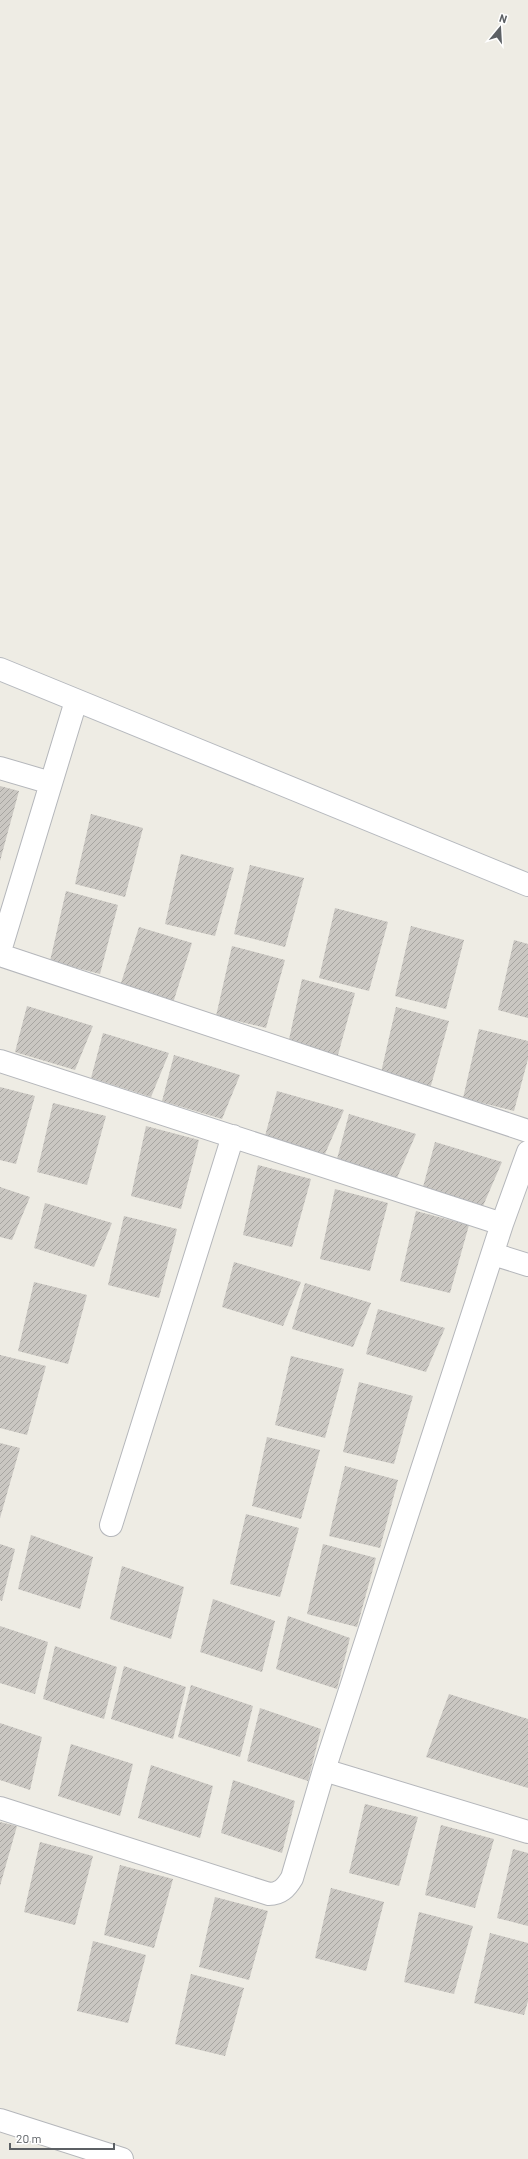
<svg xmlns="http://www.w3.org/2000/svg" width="528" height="2159" font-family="Barlow,sans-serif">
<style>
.building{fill:url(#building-hatch)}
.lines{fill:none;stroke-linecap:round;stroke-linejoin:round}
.minor-casing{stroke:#b5b7bb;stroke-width:24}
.secondary-casing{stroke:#b6b9be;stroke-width:24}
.minor{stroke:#fff;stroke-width:22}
.secondary{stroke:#fff;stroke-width:22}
</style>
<defs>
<pattern id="building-hatch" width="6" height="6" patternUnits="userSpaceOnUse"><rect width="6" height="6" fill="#cac7c2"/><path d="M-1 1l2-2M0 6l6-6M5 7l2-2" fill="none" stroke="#a7a5a1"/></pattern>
</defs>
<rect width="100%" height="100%" fill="#eeece4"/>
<!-- building -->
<path class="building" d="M0,786L19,791L0,861Z
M91,814L143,828L125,897L75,884Z
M181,854L234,868L215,936L165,924Z
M250,865L304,878L285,947L234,934Z
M66,891L118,905L100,974L50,961Z
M335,908L388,922L369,991L319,978Z
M411,926L464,940L446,1009L395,996Z
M139,927L192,943L173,1003L120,986Z
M514,940L528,944V1018L498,1010Z
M232,946L285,960L266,1028L216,1016Z
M302,979L355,993L336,1062L287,1049Z
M27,1006L93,1026L75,1070L15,1052Z
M396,1007L449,1021L430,1089L380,1077Z
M479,1029L528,1041V1059L514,1111L463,1098Z
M103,1033L169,1053L151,1097L91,1078Z
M174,1055L240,1075L222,1119L162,1101Z
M0,1087L35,1096L16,1164L0,1160Z
M277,1091L344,1110L325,1154L265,1136Z
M53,1103L106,1116L87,1185L37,1172Z
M349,1114L416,1134L397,1178L337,1159Z
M146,1126L199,1140L181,1209L131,1196Z
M435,1142L502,1162L483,1206L423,1187Z
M258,1165L311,1179L292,1247L243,1235Z
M0,1187L30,1197L12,1240L0,1237Z
M335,1189L388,1203L370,1271L320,1259Z
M45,1203L112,1223L94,1267L34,1248Z
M416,1211L469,1225L450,1293L400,1281Z
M124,1216L177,1229L159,1298L108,1285Z
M234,1262L301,1282L283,1326L222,1307Z
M34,1282L87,1295L68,1364L18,1351Z
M305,1283L371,1303L353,1347L292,1329Z
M378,1309L445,1328L426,1372L366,1354Z
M0,1355L46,1366L27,1435L0,1428Z
M291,1356L344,1369L325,1438L275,1425Z
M359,1382L413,1396L394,1464L343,1452Z
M267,1437L320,1450L301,1519L252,1506Z
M0,1443L20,1448L0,1518Z
M345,1466L398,1480L380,1548L329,1536Z
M246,1514L299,1528L280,1597L230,1584Z
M31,1535L93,1557L80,1609L18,1589Z
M0,1544L15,1549L2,1601L0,1600Z
M323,1544L376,1558L357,1627L307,1614Z
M122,1566L184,1587L171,1639L110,1619Z
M213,1599L275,1621L262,1672L200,1652Z
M288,1616L350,1638L337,1689L276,1669Z
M0,1626L48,1642L35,1694L0,1683Z
M55,1646L117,1667L104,1719L43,1699Z
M124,1666L186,1687L173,1739L111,1719Z
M191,1685L253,1706L240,1757L178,1737Z
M449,1694L528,1719V1788L426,1757Z
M260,1708L321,1729L308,1781L247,1761Z
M0,1723L42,1737L30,1790L0,1780Z
M71,1744L133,1764L120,1816L58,1796Z
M151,1765L213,1786L200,1838L138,1818Z
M233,1780L295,1801L282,1853L221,1833Z
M365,1804L418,1817L399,1886L349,1873Z
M0,1822L17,1826L0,1886Z
M441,1825L494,1839L475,1908L425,1895Z
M40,1842L93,1856L75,1925L24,1912Z
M513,1849L528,1853V1926L497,1918Z
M120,1865L173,1879L154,1948L104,1935Z
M331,1888L384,1902L366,1971L315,1958Z
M215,1897L268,1911L249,1980L199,1967Z
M419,1912L473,1926L454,1994L404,1982Z
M490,1933L528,1943V2001L524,2015L474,2003Z
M93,1941L146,1955L128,2023L77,2011Z
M191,1974L244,1988L225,2056L175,2044Z"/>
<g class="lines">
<defs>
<path id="minor" d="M0,768L51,783
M0,951L76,701
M0,955L528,1131
M0,1061L502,1224
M528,1152L502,1224L324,1770L528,1832
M493,1254L528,1265
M111,1525L233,1136
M0,1808L269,1894C280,1894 286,1888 292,1878L324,1770
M0,2120L122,2159"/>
<path id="secondary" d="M0,669L528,885"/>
</defs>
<!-- minor casing -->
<use href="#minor" class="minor-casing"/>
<!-- secondary casing -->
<use href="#secondary" class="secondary-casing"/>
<!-- minor -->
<use href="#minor" class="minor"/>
<!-- secondary -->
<use href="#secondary" class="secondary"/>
</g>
<!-- north arrow -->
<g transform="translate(500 28) rotate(18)" stroke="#ffffff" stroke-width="3" paint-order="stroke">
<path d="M0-3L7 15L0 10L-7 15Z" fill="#5c6064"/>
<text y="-6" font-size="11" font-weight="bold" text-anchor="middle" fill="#5c6064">N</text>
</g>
<!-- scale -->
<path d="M10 2143v6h104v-6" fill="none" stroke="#5c6064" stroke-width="2"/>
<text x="16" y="2143" font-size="12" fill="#5c6064" stroke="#ffffff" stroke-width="3" paint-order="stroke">20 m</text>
</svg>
